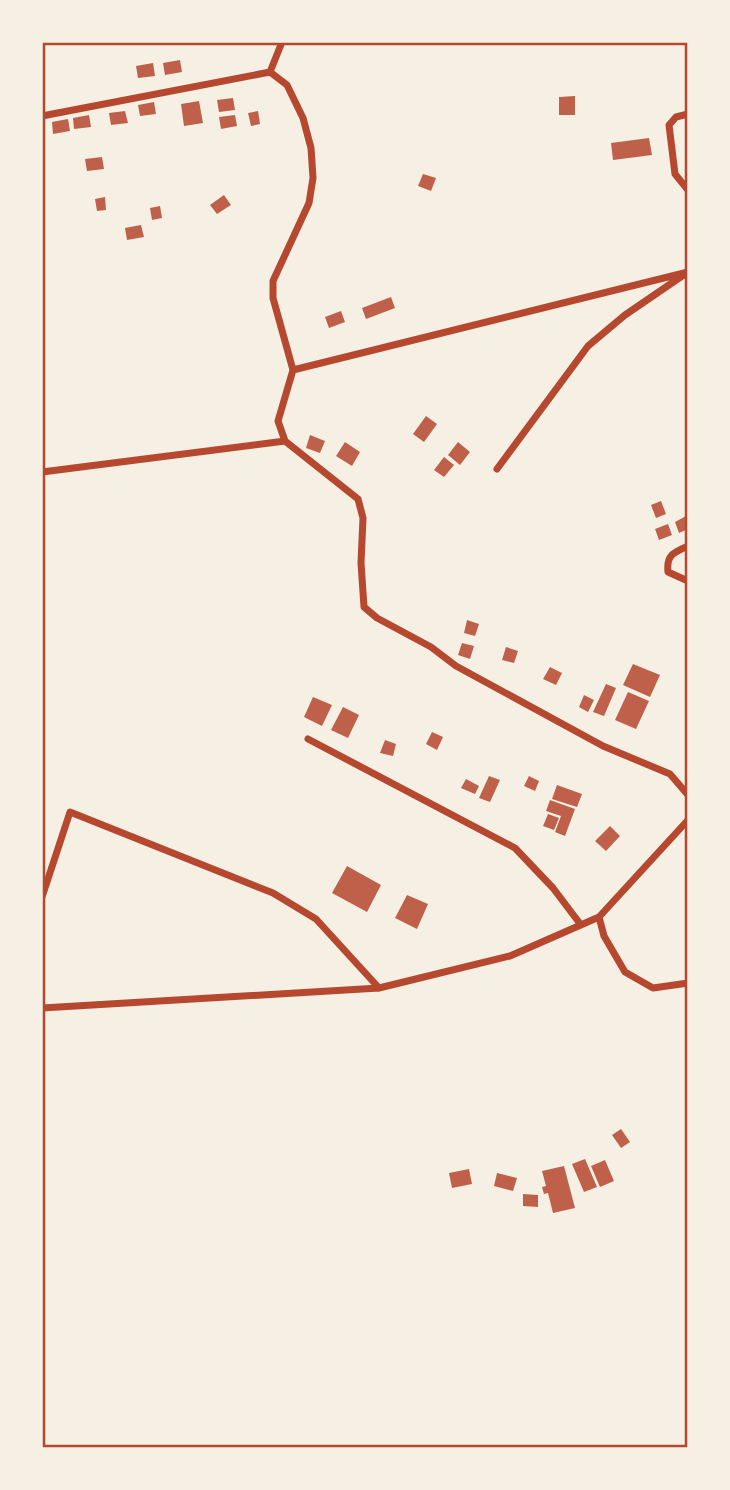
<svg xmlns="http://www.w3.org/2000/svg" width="730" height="1490" font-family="'Sofia Sans Condensed',sans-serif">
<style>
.building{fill:#bf614a}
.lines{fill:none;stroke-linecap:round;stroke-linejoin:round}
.minor{stroke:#b5482f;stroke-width:7}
.neatline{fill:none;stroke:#b5482f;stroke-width:2.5}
</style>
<rect width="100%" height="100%" fill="#f6efe4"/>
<!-- building -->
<path class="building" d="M180,60L182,72L165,75L163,63Z
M153,63L155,76L138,78L136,66Z
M575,96V115H559V97Z
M233,98L235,110L219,112L217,100Z
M199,101L203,123L184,126L181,104Z
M154,102L156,114L140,116L138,105Z
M125,111L128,123L111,125L109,113Z
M258,111L260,124L251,126L248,113Z
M89,115L91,127L74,129L73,118Z
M235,115L237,126L221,129L219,117Z
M68,119L70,131L53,134L52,122Z
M649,138L652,155L613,160L611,143Z
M102,157L104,169L87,171L85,159Z
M423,174L436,178L431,191L418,186Z
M224,195L231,205L217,214L210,205Z
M105,197L106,210L97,211L95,199Z
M160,206L162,218L152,220L150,208Z
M141,225L144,237L127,240L125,228Z
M391,297L395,308L366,319L362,308Z
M341,311L345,322L329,328L325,317Z
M426,416L437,424L424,442L413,434Z
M310,435L325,441L320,453L306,448Z
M345,442L360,452L352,466L336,456Z
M458,442L470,452L460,465L448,455Z
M444,457L454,465L444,477L434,470Z
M661,501L666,514L656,518L651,505Z
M688,515V529L679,533L675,522Z
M668,524L672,535L659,540L655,529Z
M467,620L479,624L475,636L464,633Z
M462,643L474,646L470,659L458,655Z
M506,647L518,651L514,663L502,660Z
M633,664L660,675L650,697L623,685Z
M550,667L562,673L556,685L543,679Z
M606,684L616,688L604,716L593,712Z
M628,692L649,701L636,729L615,720Z
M584,695L594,700L588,712L579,707Z
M313,697L332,705L322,726L304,717Z
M343,707L359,715L348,738L331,730Z
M432,732L443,737L437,750L426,744Z
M385,740L396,744L393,756L380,753Z
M489,776L500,780L490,802L479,798Z
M529,776L539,781L535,791L524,786Z
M466,779L479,786L475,794L461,788Z
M557,785L582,794L577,807L552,799Z
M550,800L575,809L565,836L555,832L561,816L546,811Z
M548,814L559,818L554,830L543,826Z
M610,826L620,836L606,851L595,841Z
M347,866L381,885L367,912L332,893Z
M407,895L428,904L417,929L395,918Z
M621,1129L630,1142L621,1148L612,1135Z
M585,1159L597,1187L584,1192L572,1164Z
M605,1160L614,1181L600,1187L591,1166Z
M564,1166L575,1208L553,1213L548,1193L544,1194L542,1187L546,1186L542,1171Z
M469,1169L472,1184L452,1188L449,1173Z
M497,1173L517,1178L513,1191L494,1186Z
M523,1194L538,1195V1207L523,1206Z"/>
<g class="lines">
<!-- minor -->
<path class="minor" d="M270,72L282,42
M688,114L676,117L669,125L675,174L688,190
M42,116L270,72L287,85L303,118L311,148L313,178L309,203L273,281V298L293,370L278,421L285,441L358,499L363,518L361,563L364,607L377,618L431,647L456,666L603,746L670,774L688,795
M293,370L688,272
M497,469L588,346L625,315L685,274
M42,472L285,441
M688,546C674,552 666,555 668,572L688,581
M308,739L515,848L553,888L581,925
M42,897L70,812L273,893L316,919L379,988
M599,917L604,936L625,972L653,988L688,983
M42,1008L379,988L510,956L599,917L688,820"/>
</g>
<!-- border -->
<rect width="730" height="1490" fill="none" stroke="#f6efe4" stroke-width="88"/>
<rect x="44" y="44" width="642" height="1402" class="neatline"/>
</svg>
